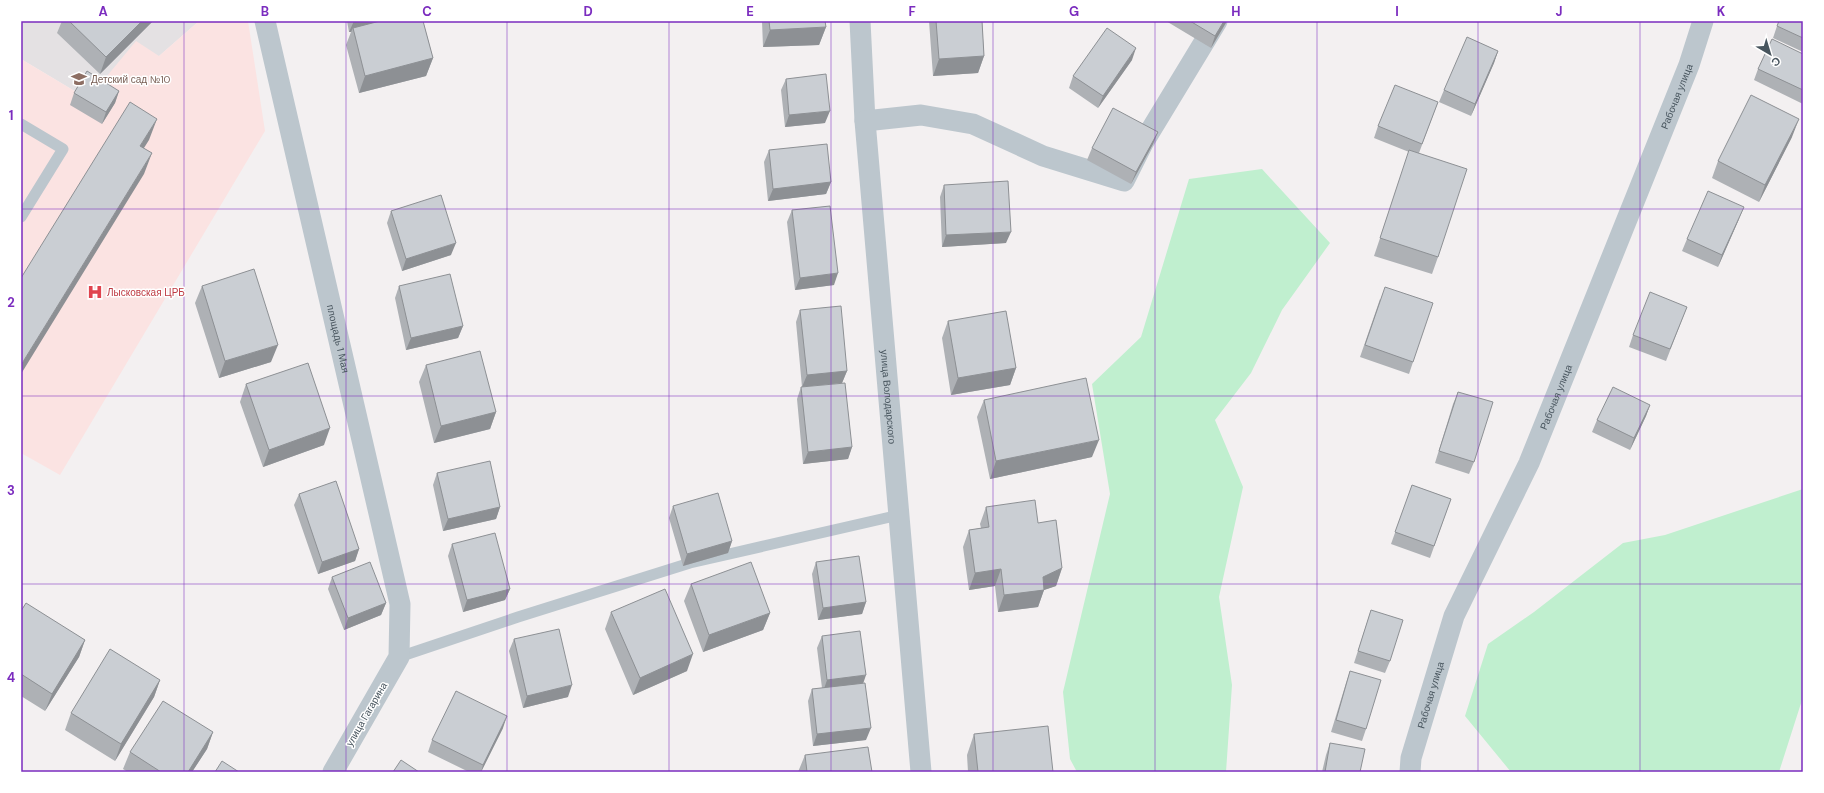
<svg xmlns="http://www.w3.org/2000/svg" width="1824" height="793" font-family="'DM Sans',sans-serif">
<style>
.education{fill:#e4e1e3}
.medical{fill:#fbe3e2}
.green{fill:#c0efcf}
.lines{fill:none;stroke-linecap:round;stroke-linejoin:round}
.lane{stroke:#bcc6cd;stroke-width:11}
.street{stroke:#bcc6cd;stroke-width:21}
.wall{fill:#aeb1b5}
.shaded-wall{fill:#8d9094}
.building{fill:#caced3;stroke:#8d9094}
.grid{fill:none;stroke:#7b2cbf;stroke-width:1;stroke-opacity:0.55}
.labels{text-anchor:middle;stroke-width:3;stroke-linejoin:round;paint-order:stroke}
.education-label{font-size:10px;fill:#785e54;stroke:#fff;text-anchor:start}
.street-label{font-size:10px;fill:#48555e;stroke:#fff}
.health-label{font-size:10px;fill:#be3a42;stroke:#fff;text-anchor:start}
.neatline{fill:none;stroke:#7b2cbf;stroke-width:1.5}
.grid-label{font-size:13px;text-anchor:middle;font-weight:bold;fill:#7b2cbf}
</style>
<rect width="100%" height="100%" fill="#f3f0f1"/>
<!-- education -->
<path class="education" d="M21,21H199L159,56L88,99L21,59Z"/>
<!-- medical -->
<path class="medical" d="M199,21H248L265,131L60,475L21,453V59L88,99L136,41L159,56Z"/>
<!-- green -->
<path class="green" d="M1262,169L1330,243L1282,310L1251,373L1215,420L1243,487L1219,597L1232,685L1226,772H1077L1070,759L1063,692L1110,494L1092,384L1141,337L1189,179Z
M1803,489V697L1779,772H1511L1465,716L1488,644L1534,612L1623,543L1665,535Z"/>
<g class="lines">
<!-- lane -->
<path class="lane" d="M21,124L63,149L21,217
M399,657L518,617L690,563L899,515"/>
<!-- street -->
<g class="street">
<path id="s1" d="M265,21L400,604L399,657L333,772"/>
<path id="s2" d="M860,21L865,121L921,772"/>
<path d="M865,121L921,115L973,124L1043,156L1124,181L1143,143L1217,21"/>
<path id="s3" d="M1410,772L1411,758L1454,616L1529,463L1689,65L1703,21"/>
</g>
</g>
<!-- wall -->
<path class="wall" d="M62,21H153L100,74L57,33Z
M347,21H423L433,58L426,76L359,93L346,45L351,32H349Z
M762,21H825L826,27L819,45L763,47Z
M929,21H982L984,56L978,73L933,76Z
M1166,21H1227L1211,48Z
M1803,21V52L1773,38L1777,26Z
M1498,51L1494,63L1471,116L1439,102L1444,90Z
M1803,54V104L1754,80L1758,69Z
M1132,60L1098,108L1069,88L1073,76Z
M786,79L825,123L785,127L781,90Z
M119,91L115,103L102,124L70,105L74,93Z
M1438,102L1419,153L1438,257L1432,274L1374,256L1409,152L1374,138L1378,126Z
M1158,132L1153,144L1131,184L1087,160L1092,148Z
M1792,137L1759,202L1712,178L1718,161Z
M769,150L831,182L826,194L768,201L764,162Z
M944,185L1006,243L942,247L940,197Z
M792,210L834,285L795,290L787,222Z
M391,211L451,255L402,271L387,223Z
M1739,219L1718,267L1682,251L1687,239Z
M202,286L271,362L219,378L195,303Z
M399,286L463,326L458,338L406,350L395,298Z
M1380,299L1413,362L1409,374L1360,357Z
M1687,307L1666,361L1629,347L1633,335Z
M800,310L847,371L842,383L802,387L796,322Z
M948,321L1016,368L1010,385L951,395L942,338Z
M426,365L496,412L490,429L434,443L419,382Z
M246,384L324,445L263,467L240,402Z
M801,387L852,447L848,459L803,464L797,399Z
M1458,392L1474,462L1469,474L1435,463L1453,404Z
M984,400L1092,457L990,479L977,417Z
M1650,405L1646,416L1630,450L1592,432L1597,420Z
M437,473L500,507L496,519L443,531L433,485Z
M1412,485L1451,499L1430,558L1391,544Z
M299,494L359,549L355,561L318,574L294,505Z
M673,506L732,541L728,553L683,566L669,518Z
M986,507L1038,523L1062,568L1056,586L1044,590L1038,607L998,612L995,586L969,590L963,547L969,530L981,528L980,524Z
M452,544L510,589L505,600L463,612L448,556Z
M816,562L866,602L862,614L818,620L812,574Z
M332,577L386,603L381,615L344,630L328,589Z
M691,584L770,613L763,630L703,652L684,601Z
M1371,610L1390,661L1385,673L1354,663Z
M21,611L85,640L79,657L45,711L21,696Z
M611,612L687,671L633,695L605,629Z
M822,636L863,683L866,740L813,746L808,701L812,689L822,688L817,648Z
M514,639L568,697L523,708L509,651Z
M1350,671L1366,729L1362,741L1331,732L1346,683Z
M160,680L154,697L115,761L65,730L71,713Z
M503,728L481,772H469L428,752L432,740Z
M213,732L207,749L192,772H128L123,769L130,752Z
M974,734L1053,772H968L967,755Z
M1330,743L1360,772H1322L1326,755Z
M805,755L872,772H798Z"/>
<!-- shaded-wall -->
<path class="shaded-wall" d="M142,21H153L100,74L106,57Z
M354,21H402L353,28L351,32H349Z
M1224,21H1227L1211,48L1215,36Z
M826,27L819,45L763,47L770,30Z
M1136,48L1132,60L1098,108L1103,96Z
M1498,51L1494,63L1471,116L1475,104Z
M984,56L978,73L933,76L939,59Z
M433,58L426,76L359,93L365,76Z
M119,91L115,103L102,124L106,112Z
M830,111L825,123L785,127L789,115Z
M157,119L149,140L132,167L140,146Z
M1799,119L1792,137L1759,202L1765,185Z
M1158,132L1153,144L1131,184L1136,172Z
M152,153L144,174L21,374V365Z
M831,182L826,194L768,201L773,189Z
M1744,207L1739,219L1718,267L1722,255Z
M1011,232L1006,243L942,247L946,235Z
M456,243L451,255L402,271L406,259Z
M838,273L834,285L795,290L800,278Z
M463,326L458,338L406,350L411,338Z
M278,345L271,362L219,378L225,361Z
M1016,368L1010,385L951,395L958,378Z
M847,371L842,383L802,387L807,375Z
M1650,405L1646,416L1630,450L1634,438Z
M496,412L490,429L434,443L441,426Z
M330,428L324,445L263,467L269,450Z
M1099,440L1092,457L990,479L996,461Z
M852,447L848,459L803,464L808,452Z
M500,507L496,519L443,531L448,519Z
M732,541L728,553L683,566L687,554Z
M359,549L355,561L318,574L322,562Z
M1062,568L1056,586L1044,590L1038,607L998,612L1004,595L1043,577Z
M1001,569L995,586L969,590L975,573Z
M510,589L505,600L463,612L467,600Z
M866,602L862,614L818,620L823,608Z
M386,603L381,615L344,630L348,618Z
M770,613L763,630L703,652L709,635Z
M85,640L79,657L45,711L52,694Z
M693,654L687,671L633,695L640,678Z
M866,675L862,687L823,692L827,680Z
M160,680L154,697L115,761L121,744Z
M572,685L568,697L523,708L527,696Z
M507,716L503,728L481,772L483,765Z
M871,728L866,740L813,746L817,734Z
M213,732L207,749L192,772H188Z"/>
<!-- building -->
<path class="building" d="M69,21H142L106,57Z
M380,21H423L433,58L365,76L353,28Z
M769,21H825L826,27L770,30Z
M936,21H982L984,56L939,59Z
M1190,21H1224L1215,36Z
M1779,21H1803V38L1777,26Z
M1107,28L1136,48L1103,96L1073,76Z
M1467,37L1498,51L1475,104L1444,90Z
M1772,39L1803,54V90L1758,69Z
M87,71L119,91L106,112L74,93Z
M826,74L830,111L789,115L786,79Z
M1395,85L1438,102L1422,144L1378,126Z
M1751,95L1799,119L1765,185L1718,161Z
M130,102L157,119L140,146L152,153L21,365V278Z
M1113,108L1158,132L1136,172L1092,148Z
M827,144L831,182L773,189L769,150Z
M1409,150L1467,169L1438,257L1380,238Z
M1008,181L1011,232L946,235L944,185Z
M1708,191L1744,207L1722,255L1687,239Z
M441,195L456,243L406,259L391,211Z
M830,206L838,273L800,278L792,210Z
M254,269L278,345L225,361L202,286Z
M450,274L463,326L411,338L399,286Z
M1385,287L1433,303L1413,362L1365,345Z
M1650,292L1687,307L1670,349L1633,335Z
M841,306L847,371L807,375L800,310Z
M1006,311L1016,368L958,378L948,321Z
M480,351L496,412L441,426L426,365Z
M308,363L330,428L269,450L246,384Z
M1086,378L1099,440L996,461L984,400Z
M845,383L852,447L808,452L801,387Z
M1613,387L1650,405L1634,438L1597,420Z
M1458,392L1493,402L1474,462L1439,451Z
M490,461L500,507L448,519L437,473Z
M336,481L359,549L322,562L299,494Z
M1412,485L1451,499L1434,546L1395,532Z
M718,493L732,541L687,554L673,506Z
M1035,500L1038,523L1056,520L1062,568L1043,577L1044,590L1004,595L1001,569L975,573L969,530L989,527L986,507Z
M495,533L510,589L467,600L452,544Z
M859,556L866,602L823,608L816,562Z
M370,562L386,603L348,618L332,577Z
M751,562L770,613L709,635L691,584Z
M665,589L693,654L640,678L611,612Z
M26,603L85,640L52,694L21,674V611Z
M1371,610L1403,620L1390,661L1358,651Z
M559,629L572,685L527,696L514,639Z
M860,631L866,675L827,680L822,636Z
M110,649L160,680L121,744L71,713Z
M1350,671L1381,680L1366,729L1336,720Z
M865,683L871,728L817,734L812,689Z
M456,691L507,716L483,765L432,740Z
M163,701L213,732L188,772H161L130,752Z
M1048,726L1053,772H978L974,734Z
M1330,743L1365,749L1360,772H1325Z
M868,747L872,772H807L805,755Z
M401,760L419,772H393Z
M222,761L239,772H215Z"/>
<!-- grid -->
<path class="grid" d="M184,21V772M346,21V772M507,21V772M669,21V772M831,21V772M993,21V772M1155,21V772M1317,21V772M1478,21V772M1640,21V772M21,209H1803M21,396H1803M21,584H1803"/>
<!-- icons -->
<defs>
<symbol id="school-bare" viewBox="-9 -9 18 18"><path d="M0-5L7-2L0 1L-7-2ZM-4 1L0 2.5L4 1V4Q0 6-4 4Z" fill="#8d6e63" stroke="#fff" stroke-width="2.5" paint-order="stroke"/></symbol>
<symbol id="hospital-bare" viewBox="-9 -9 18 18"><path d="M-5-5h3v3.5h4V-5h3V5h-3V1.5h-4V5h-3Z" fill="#e0444e" stroke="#fff" stroke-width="2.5" paint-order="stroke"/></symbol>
</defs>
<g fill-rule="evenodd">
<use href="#school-bare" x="68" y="68" width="22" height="22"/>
<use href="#hospital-bare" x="84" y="281" width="22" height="22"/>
</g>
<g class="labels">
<!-- education labels -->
<g class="education-label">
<text x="91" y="83">Детский сад №10</text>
</g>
<!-- street labels -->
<g class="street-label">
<text dy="4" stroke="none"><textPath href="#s3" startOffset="728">Рабочая улица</textPath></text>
<text dy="4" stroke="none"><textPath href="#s1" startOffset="326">площадь 1 Мая</textPath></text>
<text dy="4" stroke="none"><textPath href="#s2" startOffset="377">улица Володарского</textPath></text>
<text dy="4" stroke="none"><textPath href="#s3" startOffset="404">Рабочая улица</textPath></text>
<text dy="4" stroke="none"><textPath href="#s3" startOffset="80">Рабочая улица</textPath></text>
<text transform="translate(366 714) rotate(-60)" y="4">улица Гагарина</text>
</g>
<!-- health labels -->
<g class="health-label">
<text x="107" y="296">Лысковская ЦРБ</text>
</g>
</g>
<!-- border -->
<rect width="1824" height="793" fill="none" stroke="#ffffff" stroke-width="44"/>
<!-- north arrow -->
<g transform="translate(1770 54) rotate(142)" stroke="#ffffff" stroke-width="3" paint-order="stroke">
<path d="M0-3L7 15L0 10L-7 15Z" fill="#48555e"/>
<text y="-6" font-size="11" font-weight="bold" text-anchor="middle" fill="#48555e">С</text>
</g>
<rect x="22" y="22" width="1780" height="749" class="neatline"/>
<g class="grid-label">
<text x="103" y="16">A</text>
<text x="265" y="16">B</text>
<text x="427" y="16">C</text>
<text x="588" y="16">D</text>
<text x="750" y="16">E</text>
<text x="912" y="16">F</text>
<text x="1074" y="16">G</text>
<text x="1236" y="16">H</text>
<text x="1397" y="16">I</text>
<text x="1559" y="16">J</text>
<text x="1721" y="16">K</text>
<text x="11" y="120">1</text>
<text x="11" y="307">2</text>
<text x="11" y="495">3</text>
<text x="11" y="682">4</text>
</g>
</svg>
